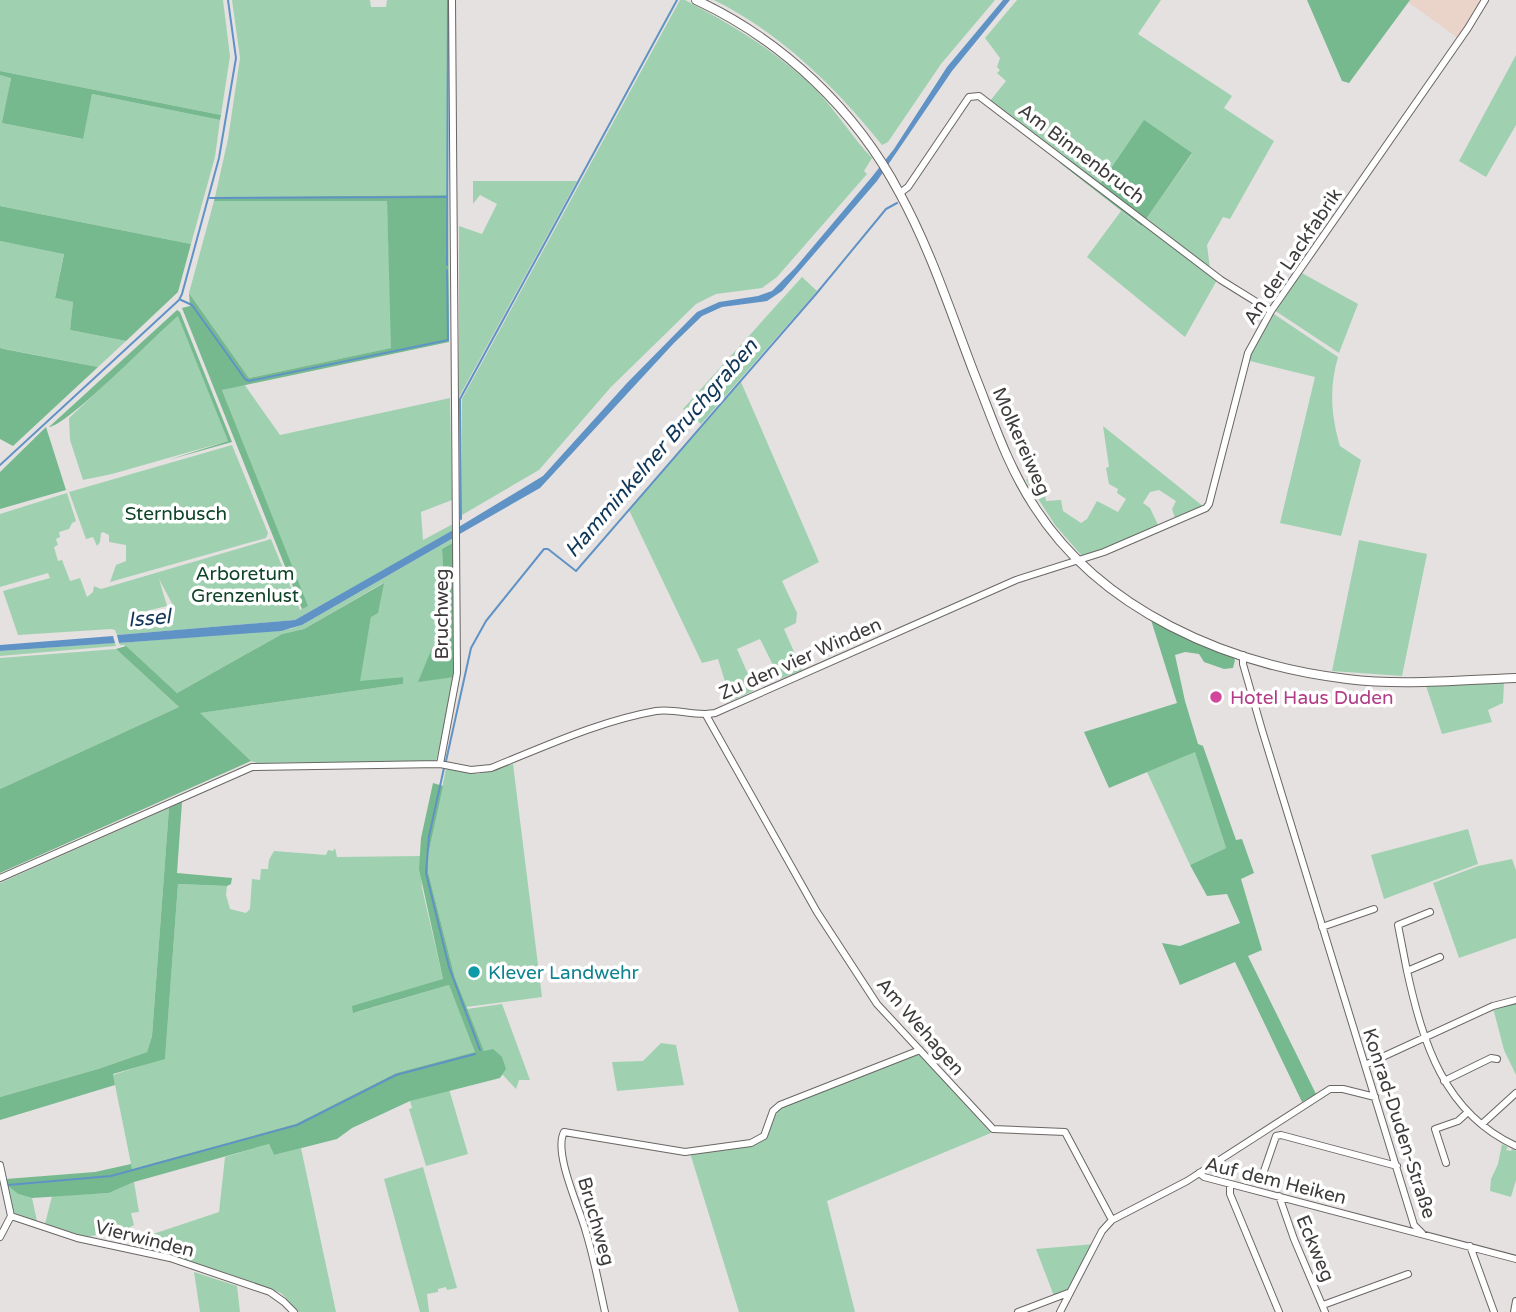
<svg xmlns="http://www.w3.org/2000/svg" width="1516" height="1312" font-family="'Varela Round',sans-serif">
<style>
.industrial{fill:#ead3c8}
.green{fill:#9fd1b0;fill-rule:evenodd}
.forest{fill:#76b98e}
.water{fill:#6093c5}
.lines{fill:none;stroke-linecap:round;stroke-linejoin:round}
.stream{stroke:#6093c5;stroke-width:2}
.minor-casing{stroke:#696664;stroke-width:8}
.major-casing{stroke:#696664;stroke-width:10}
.minor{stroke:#fff;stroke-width:6}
.major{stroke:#fff;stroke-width:8}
.hotel-dot{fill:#d1479c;stroke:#fff;stroke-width:2.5}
.culture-dot{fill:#0f9aa8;stroke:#fff;stroke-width:2.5}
.labels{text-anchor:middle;stroke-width:7;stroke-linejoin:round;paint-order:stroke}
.street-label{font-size:19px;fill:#3e3c3b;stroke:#fff}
.park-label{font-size:19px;fill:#0f4428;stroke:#fff}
.hotel-label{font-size:19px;fill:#b23c85;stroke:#fff;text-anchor:start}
.culture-label{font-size:19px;fill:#0d838f;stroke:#fff;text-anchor:start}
.water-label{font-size:21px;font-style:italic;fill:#0f3658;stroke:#fff}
</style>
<rect width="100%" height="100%" fill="#e5e1e0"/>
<!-- industrial -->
<path class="industrial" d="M1410,0H1482L1458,38L1408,2Z"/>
<!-- green -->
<path class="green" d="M0,0H223L230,56L221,115L0,71Z
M232,0H370L371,7H386L387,0H447L448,195L215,197L228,139L240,58Z
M680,0H685C733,25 779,53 817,91C837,112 852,137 872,158L864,171L867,174L777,277L762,288L716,294L696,304L611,387L539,470L462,515V399Z
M714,0H995L941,64L888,142L882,145C835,87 782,34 714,0Z
M1017,0H1161L1138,34L1232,96L1224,108L1274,141L1230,219L1223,217L1207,245L1210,269L1146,218L1192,154L1101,183L990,101L1006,81L997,73L1000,70L997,67L1000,58L985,38Z
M1516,55V125L1486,177L1459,161Z
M0,75L11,77L3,123L82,139L92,94L220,120L215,157L191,244L0,206Z
M473,181H577L459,397V226L482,234L497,204L480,195L473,204Z
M387,200L392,348L249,378L189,293L214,201Z
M1121,211L1140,226L1143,222L1217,280L1185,337L1087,257Z
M0,241L64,253L55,298L73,302L70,330L126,341L98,367L0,348Z
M1300,272L1358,304L1339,353L1274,310Z
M802,277L817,291L701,424L683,409Z
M1274,314L1338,357C1329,388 1331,415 1340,446L1361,460L1341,536L1280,523L1315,377L1246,360L1271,315Z
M179,315L228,441L112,474L83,480L70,440L69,418Z
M741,382L819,562L782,581L797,613L796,623L784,629L802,670L780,679L760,639L737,649L755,690L731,701L718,659L702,663L629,510Z
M244,384L280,435L450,398L452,500L421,512L423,540L453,524V531L295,620L117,635L115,630L111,629L18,635L3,591L50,578L48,573L0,587V514L67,493L76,521L72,523L69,529L59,532L60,537L56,539L58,545L54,547L58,561L62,560L70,581L80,578L87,597L93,592L94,586L101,589L271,539L300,610L307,606L222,390ZM159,579L175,609L170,611L173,625L137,627L134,614L167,606Z
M1103,426L1204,507L1175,518L1172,509L1176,501L1159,490L1150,492L1143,503L1150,508L1158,525L1105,550L1082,556L1055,525L1026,480L1041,469L1046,501L1061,500L1063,511L1081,523L1087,519L1097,501L1118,512L1126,499L1117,493L1118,489L1109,484L1106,468L1109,467Z
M232,445L268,533L266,538L110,582L116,565L126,561V545L109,542V535L103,532L101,533L100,542L97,546L93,537L86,539L69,492Z
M455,537L454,542L442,549L446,631L431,650L419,681L455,677L436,761L257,763L251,761L199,713L403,684V677L359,682L371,617L383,583L304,629L282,634L177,693L124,645H120L119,643L290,629L302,625Z
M1359,540L1427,554L1402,676L1332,671Z
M110,643H115L116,646L0,656V651Z
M116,649L179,707L0,789V658Z
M1504,683L1503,703L1488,710L1492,722L1442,734L1426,686Z
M1195,751L1226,848L1190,865L1147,772Z
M513,764L542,997L466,1007L455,978L428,872V855L446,769L478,774Z
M169,808L152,1036L147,1052L98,1069L0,1097V883Z
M1468,829L1478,864L1384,899L1371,855Z
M335,848L337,857L420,856L422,888L443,979L354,1013L449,985L476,1052L396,1073L297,1124L132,1169L113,1075L165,1058L178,884L227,886L226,895L230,909L246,913L250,909L252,879L260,880L261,869H268L269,860L274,851L326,855L328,850L333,851Z
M1512,859L1516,870V938L1459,958L1433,883L1478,866Z
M1516,1002V1075L1504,1050L1493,1008Z
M502,1004L530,1080H519L516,1089L502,1074L506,1069L484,1051L467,1009Z
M661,1043L676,1045L684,1085L617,1091L612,1062L643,1061Z
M918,1053L991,1133L827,1201L855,1312H739L690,1153L759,1142C770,1132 770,1116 780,1106Z
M449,1089L468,1154L426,1166L409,1109L412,1108L410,1101Z
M269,1144L274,1155L301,1148L336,1312H299L281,1293L223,1272L150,1251L147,1236L219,1212L225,1157Z
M1502,1144L1508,1147L1506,1150L1511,1151L1512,1149L1516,1151V1180L1511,1197L1490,1191L1491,1179L1498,1164Z
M423,1167L457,1288L447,1290L446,1287L438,1289V1292L427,1294L429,1312H420L384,1179Z
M134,1182L139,1212L131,1213L134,1225L125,1230H112L108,1220L101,1222L100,1216L97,1217L96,1235L87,1237L45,1224L52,1196L109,1193Z
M8,1186L18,1194L32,1198L37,1221L12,1212Z
M1094,1244L1068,1290L1054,1296L1036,1249Z
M194,1272L237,1286L240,1312H200Z"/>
<!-- forest -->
<path class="forest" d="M1307,0H1410L1349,83L1342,81Z
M0,71L221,115L220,120L92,94L83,139L2,123L11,78L0,75Z
M1144,120L1192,153L1141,226L1060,163L1065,156L1101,183Z
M448,195L449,342L222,390L308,606L302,609L182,308L190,306L189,293L249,378L391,348L387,201H214L215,197Z
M0,206L191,244L178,292L126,341L70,330L73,302L55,298L64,254L0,241Z
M177,310L180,312L232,442L168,460L228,441L178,316C157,334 67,426 49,427Z
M0,348L9,350L98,367L13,446L0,439Z
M46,427L66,490L0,509V472Z
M454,542L455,677L418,682L431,650L446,631L442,549Z
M384,583L378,613L371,617L360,681L403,677V684L200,713L251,761L0,873V789L179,707L116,649L126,646L177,693L282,634L304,629Z
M1151,620L1198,643L1232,656L1235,660L1233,668L1224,669L1204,662L1199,654L1185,652L1175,655L1185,701L1198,744L1203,746L1236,840L1242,839L1254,873L1241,879L1262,950L1248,956L1316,1094L1302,1102L1235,962L1180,985L1162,943L1180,946L1240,923L1227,894L1207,896L1190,865L1226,848L1195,752L1109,788L1084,732L1177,703Z
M433,783L443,786L428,855V872L455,978L484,1051L493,1049L502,1057L506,1069L500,1078L410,1101L352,1128L337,1139L274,1155L269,1144L134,1182L109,1193L32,1198L18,1194L8,1186L6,1179L95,1172L131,1164L132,1169L296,1124L396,1073L475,1052L449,985L353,1013L352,1006L443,979L419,869L421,838Z
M182,802L177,873L232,878L231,884L227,886L178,884L165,1059L113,1074L115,1085L0,1120V1097L98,1069L147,1052L152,1036L169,808Z"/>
<!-- water -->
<path class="water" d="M1003,0H1010L952,71L877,181L782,291L767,301L722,307L702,316L674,343L540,488L458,535L457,528L543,476L627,383L697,312L719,302L758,296L772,291L795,268L871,178L894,149L947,67Z
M455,529V537L302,625L281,631L119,643L117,635L295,620Z
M113,636L115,643L0,651V645Z"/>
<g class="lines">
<!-- stream -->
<path class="stream" d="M210,198L446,197
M447,265L448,0
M181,300L192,305L245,379L249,381L448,340L447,270
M0,465L179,300L182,294L219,158L236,58L228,0
M461,519L460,399L677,0
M446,761L471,648L486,621L544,549H548L576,571L816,294L886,209L897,203
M444,768L429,836L426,873L449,967L480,1050
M8,1185L111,1176L297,1125L396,1075L475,1054"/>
<defs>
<path id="minor" d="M900,193L908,187L969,97L979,96L1221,280L1271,311
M1243,655V664L1262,730L1414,1225L1422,1233
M706,715L817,912L877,1004L993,1129L1065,1132L1112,1220
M440,764L457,673L452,0
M0,878L252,767L440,764L471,770L491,768C544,747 599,721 656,711C676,708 696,717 715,713L1016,580L1104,552L1206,508L1209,504L1248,353L1271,311L1468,28L1485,0
M1430,912L1398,925L1407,971L1440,957
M1322,927L1374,909
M1407,971C1423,1043 1444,1113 1516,1146
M1365,1065L1493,1006L1516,1000
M1444,1081L1491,1058L1497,1059
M1482,1124L1516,1093
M1446,1163L1435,1129L1458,1121L1468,1112
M0,1165L11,1216L0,1237
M1264,1171L1276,1136L1281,1135L1397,1166
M1199,1173L1204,1177L1516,1259
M1230,1184V1194L1279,1312
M1279,1196L1294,1239L1325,1312
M11,1216L77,1238L170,1258L270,1292L284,1302L294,1312
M1470,1246L1494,1312
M1323,1305L1408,1274
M605,1312C599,1285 594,1258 586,1232C580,1209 553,1153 564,1132L685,1152L751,1143L764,1136L773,1111L780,1105L920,1050
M1018,1312L1068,1293
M1060,1312L1102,1231L1112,1220L1187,1181L1330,1089H1343L1375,1097
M1514,1312L1516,1301"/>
<path id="major" d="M696,0C782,40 856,110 900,194C931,251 951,313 974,373C992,418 1007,465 1034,506C1100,610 1228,665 1347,679C1403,686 1460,680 1516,678"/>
</defs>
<!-- minor casing -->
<use href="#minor" class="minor-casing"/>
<!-- major casing -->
<use href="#major" class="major-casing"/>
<!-- minor -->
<use href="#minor" class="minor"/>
<!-- major -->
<use href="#major" class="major"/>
</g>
<!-- markers -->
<circle class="hotel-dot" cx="1216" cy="697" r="7"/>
<circle class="culture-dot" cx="474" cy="972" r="7"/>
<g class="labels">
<!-- street labels -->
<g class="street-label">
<text transform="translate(1082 153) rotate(37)" y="7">Am Binnenbruch</text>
<text transform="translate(1292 256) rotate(-56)" y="7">An der Lackfabrik</text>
<text transform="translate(1022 441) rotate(66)" y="7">Molkereiweg</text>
<text transform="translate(441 614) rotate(-90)" y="7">Bruchweg</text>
<text transform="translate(800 658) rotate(-24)" y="7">Zu den vier Winden</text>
<text transform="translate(921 1026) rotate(49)" y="7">Am Wehagen</text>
<text transform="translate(1400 1123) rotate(72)" y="7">Konrad-Duden-Straße</text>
<text transform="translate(1276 1180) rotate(14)" y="7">Auf dem Heiken</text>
<text transform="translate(597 1221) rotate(74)" y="7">Bruchweg</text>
<text transform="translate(145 1238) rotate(14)" y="7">Vierwinden</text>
<text transform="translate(1316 1248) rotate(67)" y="7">Eckweg</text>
</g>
<!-- park labels -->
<g class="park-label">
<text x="176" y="520">Sternbusch</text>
<text x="245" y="580">Arboretum<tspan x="245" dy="22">Grenzenlust</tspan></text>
</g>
<!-- hotel labels -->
<g class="hotel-label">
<text x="1230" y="704">Hotel Haus Duden</text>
</g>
<!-- culture labels -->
<g class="culture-label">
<text x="488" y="979">Klever Landwehr</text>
</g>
<!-- water labels -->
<g class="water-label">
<text transform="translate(661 448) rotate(-49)" y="7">Hamminkelner Bruchgraben</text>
<text transform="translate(149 618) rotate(-5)" y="7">Issel</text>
</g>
</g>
</svg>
